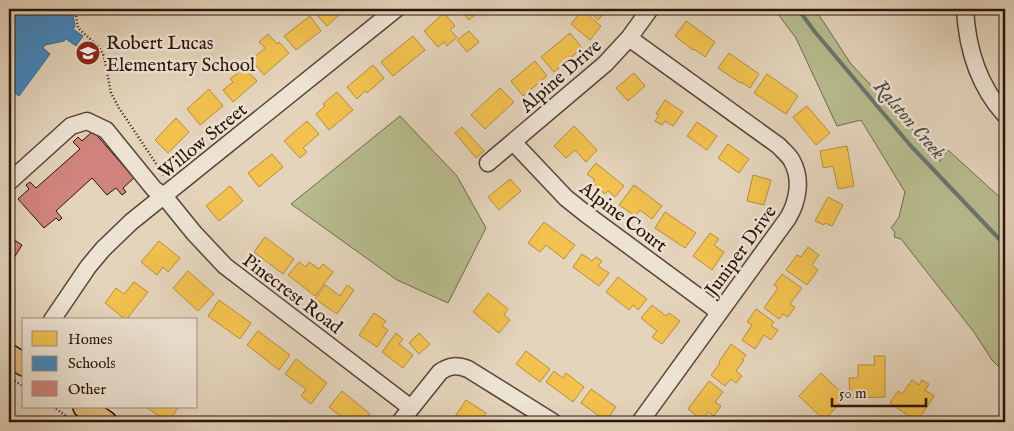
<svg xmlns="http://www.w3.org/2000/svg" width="1014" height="431" font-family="'IM FELL English',serif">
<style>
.green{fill:#b7bc8e;stroke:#70684c}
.homes{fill:#f2c14e;stroke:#b68d3a}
.schools{fill:#3f88c5;stroke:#38658d}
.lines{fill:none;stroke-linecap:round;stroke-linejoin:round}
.stream{stroke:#6a7670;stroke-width:4}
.building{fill:#d1847e;stroke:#29140b}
.minor-casing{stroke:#584437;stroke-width:19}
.major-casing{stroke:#29140b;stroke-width:24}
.path{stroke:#29140b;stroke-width:2.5;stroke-dasharray:1 2.5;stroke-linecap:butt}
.minor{stroke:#ede3d3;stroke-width:16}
.major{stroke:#e2ba7e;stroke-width:21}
.labels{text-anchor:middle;stroke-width:5;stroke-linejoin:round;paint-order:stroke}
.poi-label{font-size:19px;fill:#29140b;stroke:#ede3d3;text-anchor:start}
.street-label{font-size:19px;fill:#29140b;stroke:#ede3d3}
.water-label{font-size:20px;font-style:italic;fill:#4f4d46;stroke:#ede3d3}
</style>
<rect width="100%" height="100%" fill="#e4d4bb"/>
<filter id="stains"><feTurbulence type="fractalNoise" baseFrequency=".004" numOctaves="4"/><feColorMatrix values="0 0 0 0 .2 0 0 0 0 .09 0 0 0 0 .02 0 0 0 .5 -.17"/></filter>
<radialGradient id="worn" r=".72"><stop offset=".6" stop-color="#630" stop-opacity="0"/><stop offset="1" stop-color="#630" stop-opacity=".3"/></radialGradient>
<!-- green -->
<path class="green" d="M774,9H815L851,64L930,148L940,161L948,150L1005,202V373L992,360L974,332L901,239L894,237L895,232L891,228L899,217L905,192L861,120L837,126L796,38Z
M400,116L457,176L486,228L448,303L397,280L291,204Z"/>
<!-- homes -->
<path class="homes" d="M313,9H331L338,16L327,26L312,10Z
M460,9H486L480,14L478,12L469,20Z
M587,9H605L607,10L598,20Z
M582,10L601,26L590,40L571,24Z
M444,13L455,26L450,30L457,37L447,46L444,42L438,47L424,31Z
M310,16L321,31L296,50L284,36Z
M686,21L715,42L705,57L694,49L693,50L675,36Z
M469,31L479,42L467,52L457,40Z
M570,33L582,48L554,72L541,57Z
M268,34L277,44L279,42L289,53L264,75L251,60L265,48L259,42Z
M413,36L425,50L393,76L381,62Z
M729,53L759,74L750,88L741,82L740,83L718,68Z
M535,61L547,76L523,96L511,81Z
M240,63L257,81L233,102L223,90L233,82L230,79L239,72L235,67Z
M373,65L384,78L367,93L365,91L357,99L347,87Z
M634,73L645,86L628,101L616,88Z
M767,74L798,96L786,114L754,93Z
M500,88L514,102L485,129L471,115Z
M209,89L223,106L200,125L187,109Z
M337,92L353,110L329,130L316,114L325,106L323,104Z
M665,100L683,112L673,126L665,121L662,125L655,121L659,115L656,114Z
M807,106L830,133L816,145L793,117Z
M176,118L189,132L168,153L155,140Z
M307,121L319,134L303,148L307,152L300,158L284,141Z
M697,122L717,136L707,150L687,136Z
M574,126L597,150L586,162L575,150L566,158L554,146Z
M462,127L484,151L476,158L455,133Z
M728,144L749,159L739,173L718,158Z
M847,146L854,186L838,189L833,166L823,168L820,151Z
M272,154L283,167L259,187L248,173Z
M596,163L624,186L615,197L608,191L605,194L592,183L595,180L587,174Z
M753,175L771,180L764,205L747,201Z
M510,179L521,191L499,210L488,197Z
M634,185L662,206L652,219L640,210L635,216L619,205Z
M230,186L243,201L219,221L206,206Z
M828,197L843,205L832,226L825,223L824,225L815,221Z
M665,212L696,233L685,248L655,228Z
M544,222L575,245L564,259L546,245L540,252L528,243Z
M710,233L719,239L714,245L724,252L712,270L693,256Z
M265,237L294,259L283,274L254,252Z
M159,241L180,258L168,272L163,267L157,275L141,262Z
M808,247L819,255L812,265L818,270L807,285L786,270L797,255L801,257Z
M582,254L592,261L596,257L602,261L598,266L609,273L599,286L573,267Z
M299,262L306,267L309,262L319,269L323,264L333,272L315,296L288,275Z
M188,271L214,294L198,311L173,288Z
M782,274L802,288L790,304L795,307L788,317L783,314L779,319L764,308L778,288L774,285Z
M618,277L647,299L638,310L633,305L629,310L606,292Z
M134,282L148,292L126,320L105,303L116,288L124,294Z
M325,285L340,296L347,285L354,290L337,314L315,299Z
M488,293L508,309L504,315L510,320L499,333L473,312Z
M219,300L251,323L240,339L208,316Z
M652,305L666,316L669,313L680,321L662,344L652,337L657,331L641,318Z
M756,309L774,322L771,326L778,330L771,340L764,335L755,349L742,340L752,325L747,322Z
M374,313L386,321L382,326L388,330L377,347L359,335Z
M258,331L290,355L279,370L247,345Z
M396,333L403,339L399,344L413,355L403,368L382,352Z
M419,333L430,344L419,354L409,343Z
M731,344L746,355L742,360H744L736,371L742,376L736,383L731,379L725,386L711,375L720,363L719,362Z
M526,351L550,369L540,382L516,364Z
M874,356H885V397L850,398L849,378H858V365H875Z
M296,359L327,383L311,404L301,396L306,389L285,374Z
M554,371L563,378L566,373L584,387L573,402L546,382Z
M821,373L846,397L824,420L799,396Z
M912,380L919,385L922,380L929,384L925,390L934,396L917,422L890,403L898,391L902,394Z
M709,381L723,392L715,402L721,406L714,416L708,412L702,420L688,409Z
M591,389L616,407L606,421L581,403Z
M342,391L370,414L363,422H361L353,416L348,422L329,407Z
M466,400L486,413L482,419L487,422H460L454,418Z
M146,407H178V408L168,422Z"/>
<!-- schools -->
<path class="schools" d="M9,9H72L75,26L73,29L83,36L76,46L66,39L64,41L45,45L43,48L50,54L19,96L9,89V30L11,27L9,25Z"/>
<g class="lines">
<!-- stream -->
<path class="stream" d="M798,9L815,32L910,145L1005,245"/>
</g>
<!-- building -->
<path class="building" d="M93,131L134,178L123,188L126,192L122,195L116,188L107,195L92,178L56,211L62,218L59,221L56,218L44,228L18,199L29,189L26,185L30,182L36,188L80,149L73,142L78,137L82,141Z
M9,231L12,233L10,237L22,245L9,266Z"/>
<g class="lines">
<defs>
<path id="minor" d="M965,9C967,48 978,85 1005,115
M629,38L779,146C783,151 789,155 792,161C802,179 798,201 788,218L640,422
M513,142L566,198L586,214L719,312
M488,163L605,64L629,38L650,9
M9,182L71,126L87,121L106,130L154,189L164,196L194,233L225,266L411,408
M52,320L88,267L103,249L131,222L396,9
M400,422L440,372C450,365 457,365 468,369L553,422"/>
<path id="major" d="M9,355L24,365
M84,407L106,422"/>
</defs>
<!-- minor casing -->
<use href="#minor" class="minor-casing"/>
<!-- major casing -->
<use href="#major" class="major-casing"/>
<!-- path -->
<path class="path" d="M75,9L78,28L98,46L104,56L111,93L119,108L165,177
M9,377L24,387
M53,407L74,421"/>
<!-- minor -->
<use href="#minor" class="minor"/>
<!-- major -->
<use href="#major" class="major"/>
</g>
<!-- icons -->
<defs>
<symbol id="school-disc" viewBox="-11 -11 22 22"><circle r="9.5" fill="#8f2418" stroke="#ede3d3"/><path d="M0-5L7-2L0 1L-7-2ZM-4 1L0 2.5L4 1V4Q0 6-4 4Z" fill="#fff"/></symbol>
</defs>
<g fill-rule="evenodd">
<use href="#school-disc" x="74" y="39" width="28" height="28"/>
</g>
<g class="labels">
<!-- poi labels -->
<g class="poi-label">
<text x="106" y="49">Robert Lucas<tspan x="106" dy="22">Elementary School</tspan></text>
</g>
<!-- street labels -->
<g class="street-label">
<text transform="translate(560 75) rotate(-41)" y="7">Alpine Drive</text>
<text transform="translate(202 140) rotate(-39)" y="7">Willow Street</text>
<text transform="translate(624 216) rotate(37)" y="7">Alpine Court</text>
<text transform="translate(740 250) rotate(-54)" y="7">Juniper Drive</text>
<text transform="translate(293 293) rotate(37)" y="7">Pinecrest Road</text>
</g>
<!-- water labels -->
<g class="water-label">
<text transform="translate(910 119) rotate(49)" y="7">Ralston Creek</text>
</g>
</g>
<!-- margin -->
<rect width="1014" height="431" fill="none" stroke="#e4d4bb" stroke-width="30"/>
<rect x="10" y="10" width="994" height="411" fill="none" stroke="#29140b" stroke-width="2.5"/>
<rect x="15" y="15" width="984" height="401" fill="none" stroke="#29140b"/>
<!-- legend -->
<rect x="22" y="318" width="175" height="90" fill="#ede3d3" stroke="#9f9083"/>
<rect x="32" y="331" width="25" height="15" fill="#f2c14e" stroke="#9f9083"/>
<text x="68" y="344" font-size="15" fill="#29140b">Homes</text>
<rect x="32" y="356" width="25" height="15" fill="#3f88c5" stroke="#9f9083"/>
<text x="68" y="368" font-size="15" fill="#29140b">Schools</text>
<rect x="32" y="381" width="25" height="15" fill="#d1847e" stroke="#9f9083"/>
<text x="68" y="394" font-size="15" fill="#29140b">Other</text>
<!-- scale -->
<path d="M832 398v8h94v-8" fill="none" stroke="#29140b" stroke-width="2.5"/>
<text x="839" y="398" font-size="15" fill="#29140b" stroke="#ede3d3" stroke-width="4" paint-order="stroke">50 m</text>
<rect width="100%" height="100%" filter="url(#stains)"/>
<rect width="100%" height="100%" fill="url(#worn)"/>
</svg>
